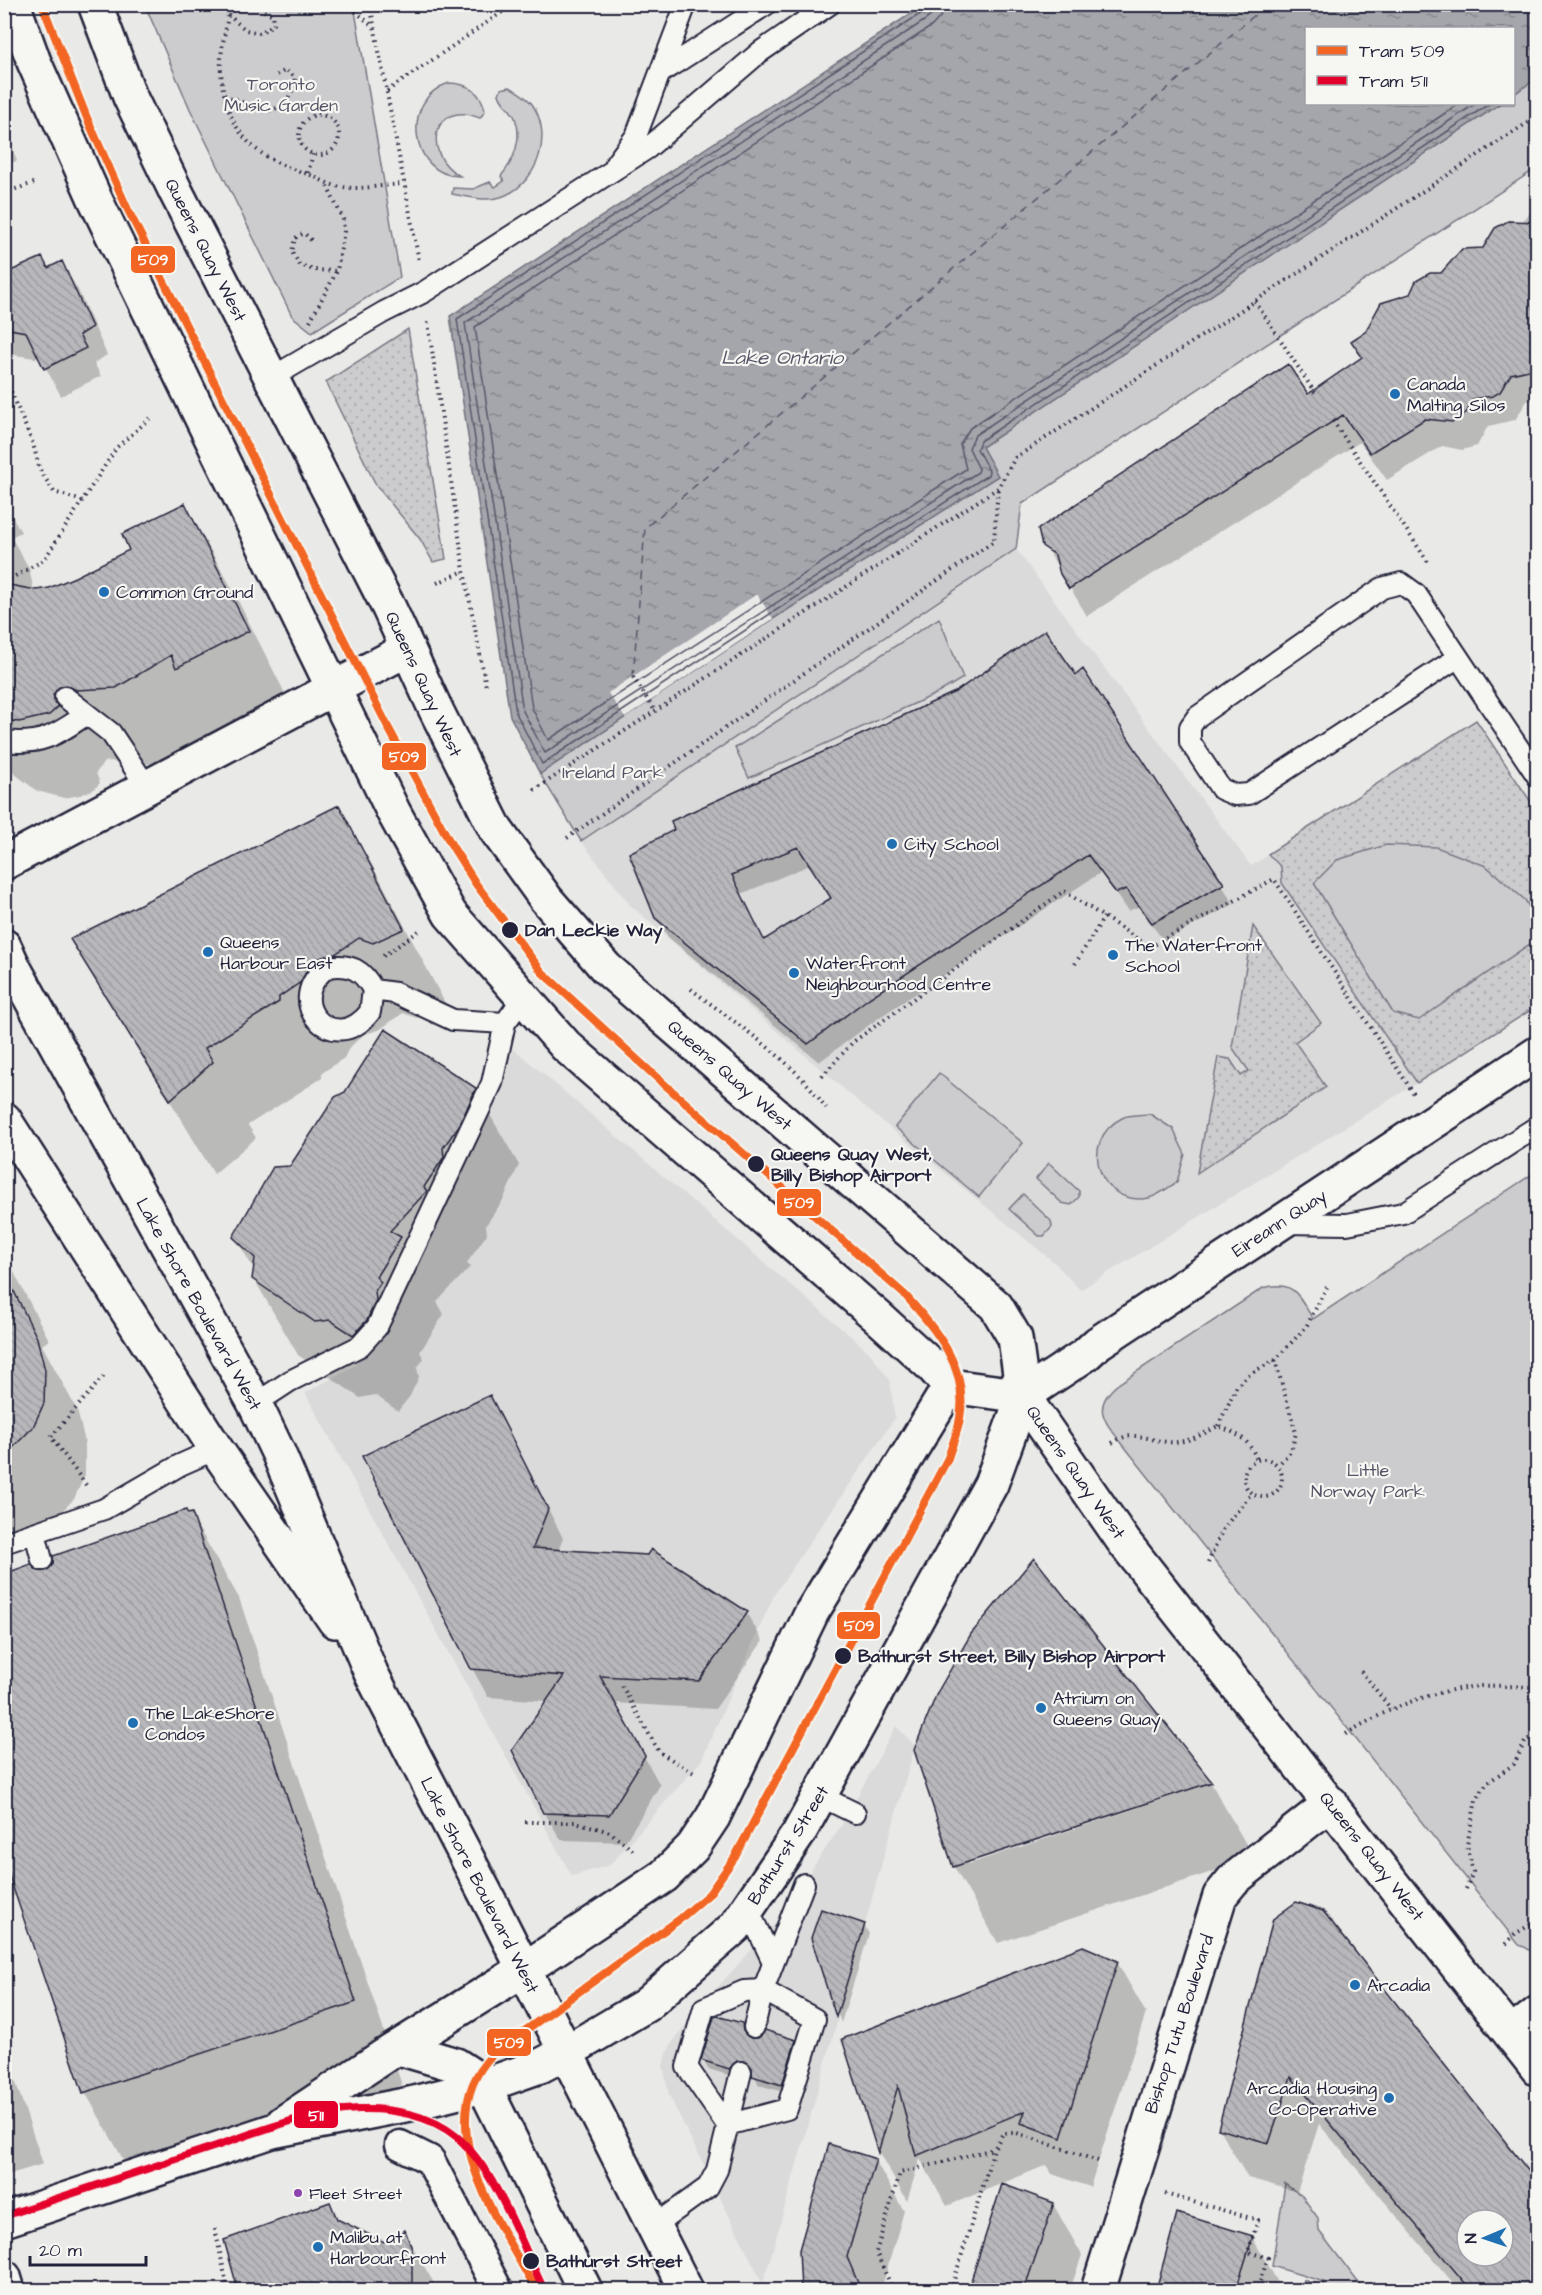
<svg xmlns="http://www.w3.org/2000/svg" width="1542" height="2295" font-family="'Architects Daughter',sans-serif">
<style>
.built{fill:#dadada}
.grass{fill:url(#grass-dots);stroke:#777784;stroke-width:1.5}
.green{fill:#ccccce;stroke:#777784;stroke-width:1.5}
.water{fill:url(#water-ripples);stroke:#71717f;stroke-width:1.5}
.pier{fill:#e9e9e7}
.shadow{fill:#0003;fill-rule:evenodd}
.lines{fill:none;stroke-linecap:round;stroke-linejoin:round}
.shore{stroke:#565668;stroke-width:1.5}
.ferry{stroke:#565668;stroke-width:1.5;stroke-dasharray:8 6;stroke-linecap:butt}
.building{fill:url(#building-back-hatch);stroke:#22223b;stroke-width:1.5;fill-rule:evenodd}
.service-casing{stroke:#22223b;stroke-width:24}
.pedestrian-casing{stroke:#22223b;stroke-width:33}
.minor-casing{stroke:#22223b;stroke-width:38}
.tertiary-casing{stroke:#22223b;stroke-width:38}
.secondary-casing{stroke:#22223b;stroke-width:38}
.trunk-casing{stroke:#22223b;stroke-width:38}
.path{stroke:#22223b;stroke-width:4;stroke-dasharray:1.5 4.5;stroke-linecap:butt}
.service{stroke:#f6f6f2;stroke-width:20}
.pedestrian{stroke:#f6f6f2;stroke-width:28}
.minor{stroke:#f6f6f2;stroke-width:33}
.tertiary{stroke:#f6f6f2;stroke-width:33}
.secondary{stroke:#f6f6f2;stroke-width:33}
.trunk{stroke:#f6f6f2;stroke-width:33}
.tram-1-casing{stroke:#f6f6f2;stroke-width:12}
.tram-2-casing{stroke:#f6f6f2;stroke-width:12}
.tram-1{stroke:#f26522;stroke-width:8}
.tram-2{stroke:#e4002b;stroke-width:8}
.poi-dot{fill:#1f6fb2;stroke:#f6f6f2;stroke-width:2}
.stop-dot{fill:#22223b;stroke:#f6f6f2;stroke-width:2}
.bus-dot{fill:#8e44ad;stroke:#f6f6f2;stroke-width:2}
.labels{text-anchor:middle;stroke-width:4.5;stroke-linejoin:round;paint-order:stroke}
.bus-label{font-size:16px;fill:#22223b;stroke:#f6f6f2;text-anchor:start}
.park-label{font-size:18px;fill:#555567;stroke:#f6f6f2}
.street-label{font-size:18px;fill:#22223b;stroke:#f6f6f2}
.poi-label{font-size:18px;fill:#22223b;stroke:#f6f6f2;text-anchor:start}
.stop-label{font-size:18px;font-weight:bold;fill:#22223b;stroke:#f6f6f2;text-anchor:start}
.water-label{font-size:20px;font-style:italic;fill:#565668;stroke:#f6f6f2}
.line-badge{stroke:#f6f6f2;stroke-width:2}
.badge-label{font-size:16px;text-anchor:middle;font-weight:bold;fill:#fff}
</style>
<defs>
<pattern id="grass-dots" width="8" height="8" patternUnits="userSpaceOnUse" patternTransform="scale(1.5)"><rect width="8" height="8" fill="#ccccce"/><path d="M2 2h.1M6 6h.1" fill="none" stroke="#afafb2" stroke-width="1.8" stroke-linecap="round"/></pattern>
<pattern id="water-ripples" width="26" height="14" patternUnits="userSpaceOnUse" patternTransform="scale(1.5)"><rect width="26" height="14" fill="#a5a5ac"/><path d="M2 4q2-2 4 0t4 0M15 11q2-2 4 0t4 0" fill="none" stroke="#86868d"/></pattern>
<pattern id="building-back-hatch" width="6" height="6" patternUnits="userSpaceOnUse" patternTransform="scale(1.5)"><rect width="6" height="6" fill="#b8b8bc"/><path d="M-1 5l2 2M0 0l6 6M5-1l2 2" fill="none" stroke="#9e9ea2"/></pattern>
</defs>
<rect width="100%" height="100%" fill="#e9e9e7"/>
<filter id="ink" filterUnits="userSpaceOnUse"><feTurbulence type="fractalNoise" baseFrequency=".0167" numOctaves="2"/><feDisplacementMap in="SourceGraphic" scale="12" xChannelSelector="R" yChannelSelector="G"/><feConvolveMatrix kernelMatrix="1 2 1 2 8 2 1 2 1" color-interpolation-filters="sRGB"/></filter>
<g filter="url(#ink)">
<!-- built -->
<path class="built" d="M1016,549L1251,866L1476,720L1537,811V1006L1417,1083L1080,1290L1056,1264L867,1109L630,905L581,841Z
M514,1049L869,1352L890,1380L895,1418L774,1595L701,1761L610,1865L572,1876L305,1393L354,1366L382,1336Z
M896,1726L915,1746L763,2284L669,2095L663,2065L671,2044L706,2000L773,1926L841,1826Z"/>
<!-- grass -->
<path class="grass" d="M408,329L446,559L433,562L420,539L376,485L326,382Z
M1476,720L1537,811V1006L1417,1083L1282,883L1281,867L1268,854Z
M1253,926L1321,1023L1295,1042L1326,1087L1197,1173L1218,1057L1230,1059L1241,1076L1249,1071L1232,1047Z"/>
<!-- green -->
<path class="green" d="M145,5H354L400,277L312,332L292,316L190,109Z
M1537,78V168L1022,504L1016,549L581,841L540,774L773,619L998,476L982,447L1500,104H1514V94Z
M449,83C467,83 482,92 485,111L480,118C433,98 420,154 460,176C411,177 399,99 449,83Z
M510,87C518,92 526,96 532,104C553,134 539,180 506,195C489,203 470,197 452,194L453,188L473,189L490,182L495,187L504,181L501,176C514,161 523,138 515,118C511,108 501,104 499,94L501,89Z
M939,618L963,678L938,693L749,778L735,748Z
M1386,845L1436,847L1486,866L1525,900L1537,921V939L1419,1020L1393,1013L1314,883L1337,860Z
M939,1073L1023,1143L979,1197L895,1127Z
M1150,1114L1173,1129L1185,1154L1177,1182C1169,1187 1158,1196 1149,1198C1099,1208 1077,1141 1122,1118C1129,1114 1142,1115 1150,1114Z
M1049,1163L1079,1191V1197L1071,1205L1062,1203L1036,1179Z
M1537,1171L1538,1949L1534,1951L1519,1945L1124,1446C1106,1423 1089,1408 1118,1384L1263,1288C1295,1279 1299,1297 1313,1319Z
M1023,1194L1051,1221L1052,1227L1044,1236H1039L1009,1209Z
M1285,2184L1302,2196L1318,2218L1319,2231L1364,2290H1322L1324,2282L1272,2266Z
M1304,2280L1321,2286L1319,2290H1301Z"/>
<!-- water -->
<path class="water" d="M924,5H1537V78L1514,94V28H1306V104H1500L982,447L998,476L773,619L540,774L510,716L450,316Z"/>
<!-- pier -->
<path class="pier" d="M757,594L773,619L625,718L608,693Z"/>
<!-- shadow -->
<path class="shadow" d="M4,126L17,161L4,165Z
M1538,204V399L1527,401L1515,420L1488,426L1477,446L1462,450L1442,446L1387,480L1360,442L1087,616L1041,539L1307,396L1363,358L1411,295L1521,223Z
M62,263L78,290L107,355L94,363L101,376L61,396L41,359L15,355L4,343V275L48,270Z
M4,482L8,488L12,516L21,532L11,537L29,568L34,591L50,589L131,550L185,505L228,581L292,707L221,743L214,731L160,763L121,766L112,761L104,762L96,773L100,783L93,790L80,795L64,798L37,791L15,774L4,755Z
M1083,671L1234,904L1164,941L1138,907L1128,911L1100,873L880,1017L819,1062L668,937L657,918ZM810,865L832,899L765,942L741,894Z
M339,807L382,883L446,1005L417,1018L403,1013L379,1030L364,1034L349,1048L344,1058L322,1073V1078L248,1125L256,1138L214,1174L73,939Z
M475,1089L519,1165L503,1200L486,1225L487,1234L467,1263L470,1267L437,1302L444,1314L420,1352L424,1359L417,1368L419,1377L410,1396L398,1411L375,1395L360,1398L298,1355L254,1279L255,1271L235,1237L291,1167Z
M4,1253L49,1340L42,1345L77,1410L85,1442V1475L74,1499L60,1513L4,1540Z
M505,1425L563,1538L558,1551L647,1557L651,1551L747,1614L763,1641L715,1709L614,1703L660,1785L625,1842L561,1840L544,1812L548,1701L488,1697L472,1668Z
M191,1515L239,1598L402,2085L132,2175L85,2092L17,1895L4,1899V1576L46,1573Z
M1034,1560L1211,1783L1254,1858L998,1943L954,1867L916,1750ZM1205,1783L1206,1785L969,1864V1861Z
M1274,1920L1538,2185V2290H1459L1319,2124L1297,2192L1248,2178L1219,2129ZM1467,2220H1503V2256H1467Z
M864,1925L869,1934L841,2023L813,1938Z
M1117,1962L1146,2013L1090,2187L1052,2174L1047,2165L947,2206L920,2159L907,2201L879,2153L844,2040Z
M742,2025L750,2040L795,2041L800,2050L787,2093L759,2085L751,2069H742L735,2077L708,2069L703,2060Z
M4,2047L43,2164L4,2176Z
M875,2160L904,2211L881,2290H804L802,2286Z
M1003,2186L1053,2204L1082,2255L1070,2290H970Z
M329,2204L340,2222L384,2243L404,2232L438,2290H239L225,2241Z
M1178,2215L1252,2237L1280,2286L1279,2290H1157Z"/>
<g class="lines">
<!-- shore -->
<path class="shore" d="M926,4L923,12L457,319L516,713L542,764L770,614L988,475L989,471L977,449L980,441L1489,104
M934,4L933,12L927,19L465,323L523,711L545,753L978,472L979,469L969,448L975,435L1475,104
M943,4L941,16L932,26L475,327L532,708L548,740L966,469L960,444L970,428L1459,104"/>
<!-- ferry -->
<path class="ferry" d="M633,677L645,528L1268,4"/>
</g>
<!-- building -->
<path class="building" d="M1508,221L1538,222V368L1511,374L1500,392L1493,396L1473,399L1467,412L1453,422L1425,419L1370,453L1343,415L1069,589L1060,574L1055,555L1042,546L1038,529L1288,364L1308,394L1362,357L1351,341L1365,332L1381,303L1410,294L1416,281L1430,273H1441L1462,249L1483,248L1495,228Z
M42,257L48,268L62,261L92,327L79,335L86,348L44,369L26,332L4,328V274Z
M185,503L249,631L176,668L171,655L116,688L76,690L67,685L61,686L53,695L58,707L49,715L19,722L4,720V584L36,590L49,588L75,577L129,550L122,534Z
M1045,630L1076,675L1083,669L1224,884L1152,923L1126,889L1116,893L1088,855L869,998L808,1044L655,918L629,853L674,830L671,821L955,692ZM798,847L831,898L764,940L732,875Z
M339,805L404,929L373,943L359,938L335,954L320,958L306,972L301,982L279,997V1002L205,1048L213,1062L170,1100L70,939Z
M385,1029L476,1088L460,1124L443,1148L444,1157L424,1187L427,1191L390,1231L401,1237L376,1277L381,1282L375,1291L376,1300L367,1320L353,1335L330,1320L315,1322L252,1279L255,1258L233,1237L273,1167L290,1166L335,1097L345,1092Z
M4,1271L37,1338L45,1370L44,1403L33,1427L4,1457Z
M490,1395L548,1509L533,1548L647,1555L651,1549L748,1612L699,1681L600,1676L645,1756L609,1815L543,1813L512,1750L564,1676L471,1669L362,1456Z
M186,1510L188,1514L192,1513L356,2002L83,2093L4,1861V1574L31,1564L38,1571H46L53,1564V1556Z
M1034,1558L1212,1782L953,1867L914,1750L937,1693L971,1634Z
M1296,1902L1323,1911L1538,2183V2290H1471L1291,2077L1269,2143L1218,2129L1273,1919ZM1467,2220H1503V2256H1467Z
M821,1909L865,1924L836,2017L811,1938Z
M1083,1946L1118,1961L1061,2138L1021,2123L1025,2111L916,2156L898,2086L878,2153L842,2039Z
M717,2016L742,2023L743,2031L751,2038H758L765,2030L796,2040L782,2085L752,2076V2068L744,2061H737L729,2069L701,2060L714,2017Z
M829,2144L876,2159L847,2257L861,2290H801L799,2250Z
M1002,2184L1054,2203L1024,2290H968Z
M330,2202L337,2219L384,2242L405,2230L412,2249V2290H238L224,2240Z
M1177,2213L1253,2236L1236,2290H1156Z"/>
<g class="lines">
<defs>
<path id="service" d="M660,73L767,4
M616,163L636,136L686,4
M271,378L384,312L424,292L648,148L760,52L830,4
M1457,658L1249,794L1235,795L1221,789L1190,742V727L1197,717L1382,588L1401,583L1416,594L1538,777
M65,697L111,733L147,787
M4,741C41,746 58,734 87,714
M373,990C363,970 350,963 328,967C280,1000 333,1059 370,1012L373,990L395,993L453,1020L505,1023L522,999
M1285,1223L1347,1224L1403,1213L1538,1126
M255,1404L290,1381L360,1346L377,1327L492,1083L505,1023
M35,1533L42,1560
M4,1543L104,1509L180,1465L216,1449
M820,1796L855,1813
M748,1909L773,1962
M727,2125L787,2109L815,2019L763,1990L804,1884
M727,2125L687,2067L704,2008L744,1991L763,1990L754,2027
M654,2226L708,2187L717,2170L741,2072"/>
<path id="pedestrian" d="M400,2145L430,2160L498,2290"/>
<path id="minor" d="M1023,1396L1124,1542L1538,2069
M1511,2034L1538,2013
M4,2277L8,2290
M1098,2290L1220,1896L1233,1880L1331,1803"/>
<path id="tertiary" d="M13,4L34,62L95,199L394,813L450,914L566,1046L879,1318L932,1366L950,1386
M95,4L130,97L176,192L389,608L435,708L496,830L546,899L606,968L996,1306L1015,1338L1023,1396L991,1484L799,1833L735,1927L646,2005L565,2053
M4,863L408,649
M950,1386L1023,1396
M1023,1396L1085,1355L1098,1343L1538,1053
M523,1970L664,1876L693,1847L713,1817L812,1612L950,1386
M399,2048L456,2065L482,2082L585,2290"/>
<path id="secondary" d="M283,2123L384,2056L523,1970
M4,2220L272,2131L410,2104L483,2086L540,2066L565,2053"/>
<path id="trunk" d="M4,946L15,970L255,1404L278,1452L371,1673L494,1910L686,2290
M4,1119L216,1449L335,1621"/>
</defs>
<!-- service casing -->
<use href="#service" class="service-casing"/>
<!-- pedestrian casing -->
<use href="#pedestrian" class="pedestrian-casing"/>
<!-- minor casing -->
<use href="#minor" class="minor-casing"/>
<!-- tertiary casing -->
<use href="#tertiary" class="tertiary-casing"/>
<!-- secondary casing -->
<use href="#secondary" class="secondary-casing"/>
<!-- trunk casing -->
<use href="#trunk" class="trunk-casing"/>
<!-- path -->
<path class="path" d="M229,4C228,27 219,49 221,72C225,129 253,158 305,173C318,177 328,186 343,187C362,190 384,185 403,184
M346,4L373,26
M370,4L419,261
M228,15L246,30L260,33L274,24L273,15L264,11
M387,91L514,4
M224,97C238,97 244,105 256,109C278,116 294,98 295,77L286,70L277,75
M299 135a20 20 0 1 1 40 0a20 20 0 1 1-40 0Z
M308,173L313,154
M4,193L34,183
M311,240L304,233L295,238L292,252L299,264L313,270L337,271
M1255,301L1317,396
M310,321L337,271L344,231L343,219L326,184
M428,322L464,571L486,686
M4,375L33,444L40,470L54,492L83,501
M1333,421L1430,565
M10,579L44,560L117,447L153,416
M437,583L464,571
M633,677L655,711
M534,790L998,488L1015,458L1538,116
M567,838L994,541L998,488
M383,956L419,931
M1075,964L1104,917
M691,989C737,1025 793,1059 826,1108
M822,1076L853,1042L1064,891L1150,947L1274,879L1414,1094
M1275,1360L1296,1433L1291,1451L1278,1465
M1218,1426L1237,1386L1248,1375L1275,1360L1306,1327L1327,1287
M1112,1443C1132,1429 1147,1440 1168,1442C1186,1444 1203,1434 1218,1426C1238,1434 1249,1439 1257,1460
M1244 1478a19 19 0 1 1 38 0a19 19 0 1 1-38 0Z
M86,1485L51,1437L104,1376
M1208,1563L1223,1529L1251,1494
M1361,1671L1391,1709
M622,1686L659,1752L694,1773
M1346,1734C1388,1708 1432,1690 1481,1686C1500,1685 1519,1687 1538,1687
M525,1822H576L610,1832L635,1852
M1466,1889L1473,1872L1467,1845L1476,1800L1487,1783L1514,1764L1526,1740L1538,1735
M1506,1944L1515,1934L1538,1920
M1165,2194L1258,2220L1248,2252L1268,2258L1257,2290
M215,2229L228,2290
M893,2290L876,2252L900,2173L994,2149
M951,2290L994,2149L1003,2133H1017L1101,2162"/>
<!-- service -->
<use href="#service" class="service"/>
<!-- pedestrian -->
<use href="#pedestrian" class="pedestrian"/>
<!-- minor -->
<use href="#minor" class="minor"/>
<!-- tertiary -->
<use href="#tertiary" class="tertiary"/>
<!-- secondary -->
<use href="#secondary" class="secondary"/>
<!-- trunk -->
<use href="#trunk" class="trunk"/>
<defs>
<path id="tram-1" d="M42,4L87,118L128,210L389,729L452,846L476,884L542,972L656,1077L905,1295C936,1330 969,1367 960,1418C958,1431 952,1445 948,1458L735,1857L709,1894L680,1919L494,2053C425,2122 500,2223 536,2290"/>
<path id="tram-2" d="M7,2215C75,2193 142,2170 210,2148C258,2132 308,2111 359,2109C392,2108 431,2115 457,2137C497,2172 521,2243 544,2290"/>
</defs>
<!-- tram-1 casing -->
<use href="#tram-1" class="tram-1-casing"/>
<!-- tram-2 casing -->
<use href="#tram-2" class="tram-2-casing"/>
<!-- tram-1 -->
<use href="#tram-1" class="tram-1"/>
<!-- tram-2 -->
<use href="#tram-2" class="tram-2"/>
</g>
</g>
<!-- markers -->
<g class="poi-dot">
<circle cx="1395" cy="394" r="6"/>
<circle cx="104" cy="592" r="6"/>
<circle cx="892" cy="844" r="6"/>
<circle cx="208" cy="952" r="6"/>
<circle cx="1113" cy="955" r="6"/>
<circle cx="794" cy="973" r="6"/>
<circle cx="1041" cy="1708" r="6"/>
<circle cx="133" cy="1723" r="6"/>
<circle cx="1355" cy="1985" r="6"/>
<circle cx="1389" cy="2098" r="6"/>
<circle cx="318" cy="2247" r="6"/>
</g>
<g class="stop-dot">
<circle cx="510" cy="930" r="9"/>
<circle cx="756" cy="1164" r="9"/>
<circle cx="843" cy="1656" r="9"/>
<circle cx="531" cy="2261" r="9"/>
</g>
<circle class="bus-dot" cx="298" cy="2193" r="5"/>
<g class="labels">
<!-- bus labels -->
<g class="bus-label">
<text x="309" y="2199">Fleet Street</text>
</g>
<!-- park labels -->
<g class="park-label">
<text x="281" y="90">Toronto<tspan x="281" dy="21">Music Garden</tspan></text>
<text x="613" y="778">Ireland Park</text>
<text x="1368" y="1476">Little<tspan x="1368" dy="21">Norway Park</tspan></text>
</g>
<!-- street labels -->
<g class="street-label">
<text transform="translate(206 250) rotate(63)" y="6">Queens Quay West</text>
<text transform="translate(424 684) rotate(65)" y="6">Queens Quay West</text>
<text transform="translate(730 1075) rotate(41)" y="6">Queens Quay West</text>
<text transform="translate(1279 1223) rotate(-33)" y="6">Eireann Quay</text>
<text transform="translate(199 1304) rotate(61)" y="6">Lake Shore Boulevard West</text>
<text transform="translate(1076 1472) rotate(55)" y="6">Queens Quay West</text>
<text transform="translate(788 1845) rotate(-58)" y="6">Bathurst Street</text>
<text transform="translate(1372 1856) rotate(52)" y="6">Queens Quay West</text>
<text transform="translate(480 1885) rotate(63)" y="6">Lake Shore Boulevard West</text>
<text transform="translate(1179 2024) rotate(-72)" y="6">Bishop Tutu Boulevard</text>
</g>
<!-- poi labels -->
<g class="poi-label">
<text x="1407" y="390">Canada<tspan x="1407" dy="21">Malting Silos</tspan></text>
<text x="116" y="598">Common Ground</text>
<text x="904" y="850">City School</text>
<text x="220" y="948">Queens<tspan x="220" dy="21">Harbour East</tspan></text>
<text x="1125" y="951">The Waterfront<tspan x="1125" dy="21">School</tspan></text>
<text x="806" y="969">Waterfront<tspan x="806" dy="21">Neighbourhood Centre</tspan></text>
<text x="1053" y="1704">Atrium on<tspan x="1053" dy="21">Queens Quay</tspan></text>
<text x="145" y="1719">The LakeShore<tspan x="145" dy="21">Condos</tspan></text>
<text x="1367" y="1991">Arcadia</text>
<text x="1377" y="2094" text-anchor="end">Arcadia Housing<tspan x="1377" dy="21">Co-Operative</tspan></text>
<text x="330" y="2243">Malibu at<tspan x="330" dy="21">Harbourfront</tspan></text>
</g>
<!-- stop labels -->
<g class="stop-label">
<text x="525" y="936">Dan Leckie Way</text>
<text x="771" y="1160">Queens Quay West,<tspan x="771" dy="21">Billy Bishop Airport</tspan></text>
<text x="858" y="1662">Bathurst Street, Billy Bishop Airport</text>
<text x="546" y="2267">Bathurst Street</text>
</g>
<!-- water labels -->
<g class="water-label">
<text x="782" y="364">Lake Ontario</text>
</g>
</g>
<g class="line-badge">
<rect x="130" y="245" width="46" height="29" rx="6" fill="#f26522"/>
<rect x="381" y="742" width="46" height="29" rx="6" fill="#f26522"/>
<rect x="776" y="1188" width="46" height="29" rx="6" fill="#f26522"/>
<rect x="836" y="1611" width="45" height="29" rx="6" fill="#f26522"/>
<rect x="486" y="2028" width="46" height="29" rx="6" fill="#f26522"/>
<rect x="293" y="2100" width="46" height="29" rx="6" fill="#e4002b"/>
</g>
<g class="badge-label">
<text x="153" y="265">509</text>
<text x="404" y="762">509</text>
<text x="799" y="1208">509</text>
<text x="859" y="1631">509</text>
<text x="509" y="2048">509</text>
<text x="316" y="2121">511</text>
</g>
<!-- margin -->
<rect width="1542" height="2295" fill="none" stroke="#f6f6f2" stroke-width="24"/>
<rect x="12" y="12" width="1518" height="2271" fill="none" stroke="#22223b" stroke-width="2" filter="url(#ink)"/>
<!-- legend -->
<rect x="1305" y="27" width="210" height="78" fill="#f6f6f2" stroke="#a1a1a9" stroke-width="1.5"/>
<rect x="1317" y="46" width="30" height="9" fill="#f26522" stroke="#a1a1a9" stroke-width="1.5"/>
<text x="1359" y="57" font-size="18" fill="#22223b">Tram 509</text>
<rect x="1317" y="76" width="30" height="9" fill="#e4002b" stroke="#a1a1a9" stroke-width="1.5"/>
<text x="1359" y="87" font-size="18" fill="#22223b">Tram 511</text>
<!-- north arrow -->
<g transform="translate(1485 2238) rotate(268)"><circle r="28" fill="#f6f6f2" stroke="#a1a1a9" stroke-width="1.5"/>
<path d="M0-4.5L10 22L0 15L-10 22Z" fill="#1f6fb2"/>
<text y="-9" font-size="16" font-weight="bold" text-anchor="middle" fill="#22223b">N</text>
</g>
<!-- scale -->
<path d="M30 2256v9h116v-9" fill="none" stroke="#22223b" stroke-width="3"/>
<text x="39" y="2256" font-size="18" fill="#22223b" stroke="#f6f6f2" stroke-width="4.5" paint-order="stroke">20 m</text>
</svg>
